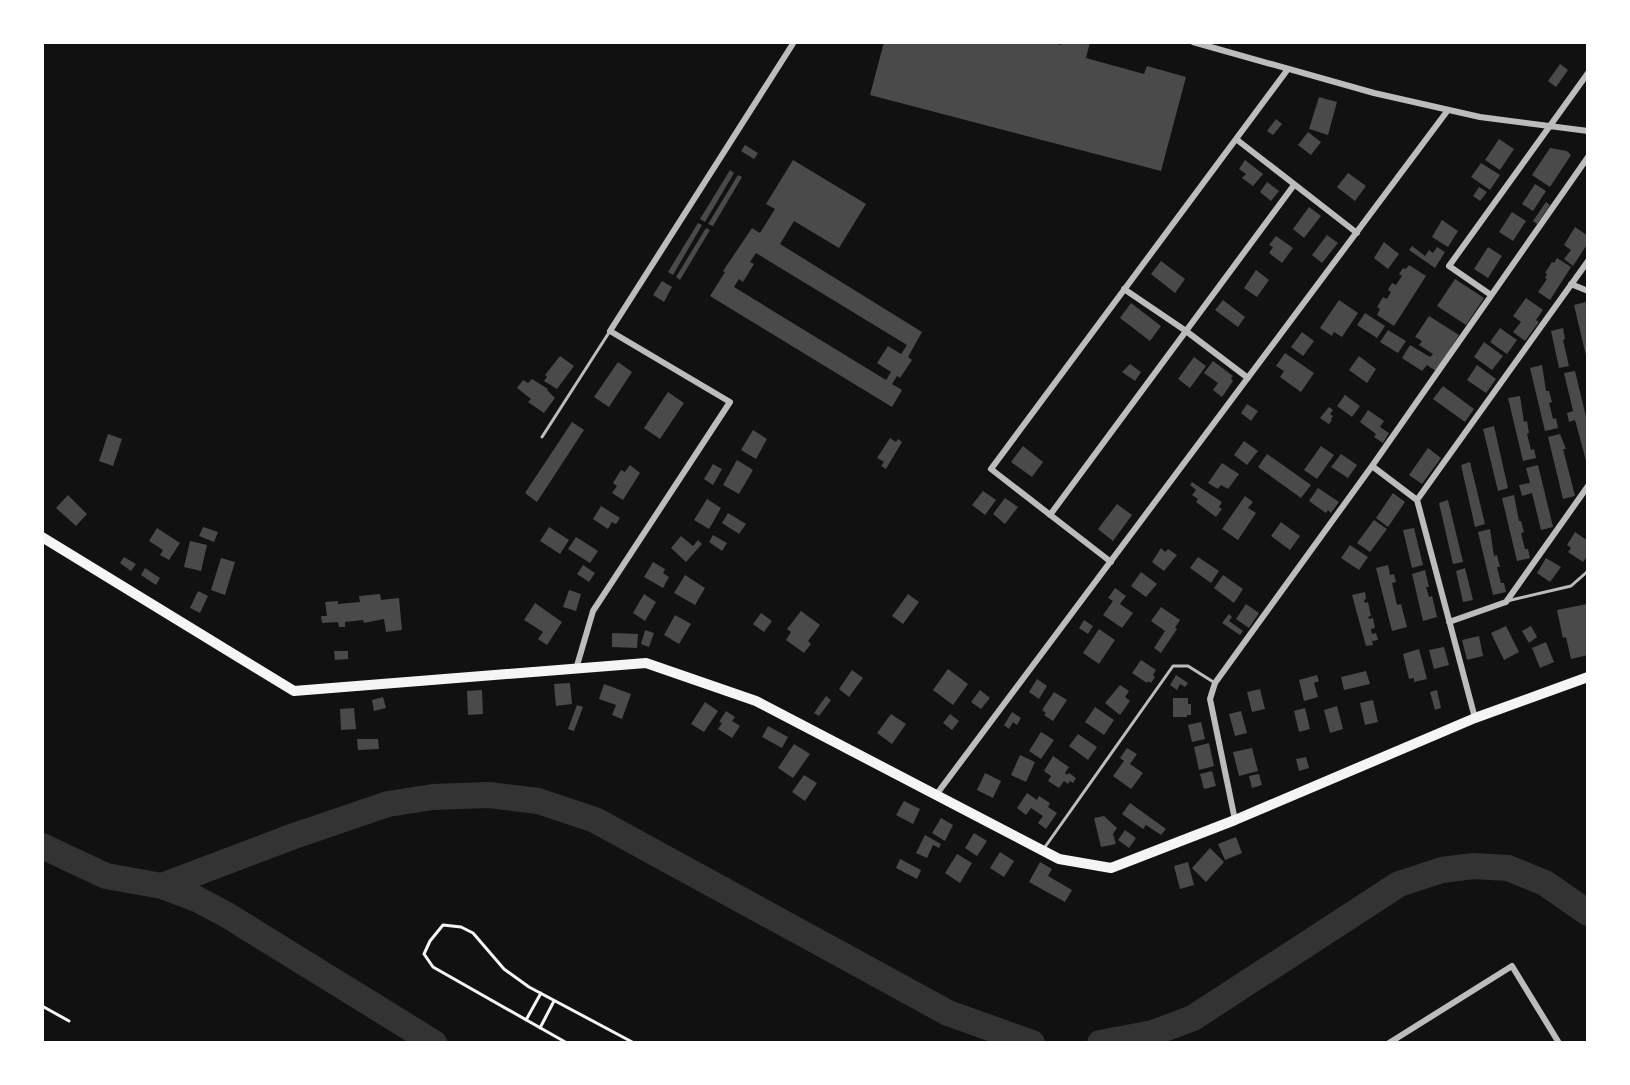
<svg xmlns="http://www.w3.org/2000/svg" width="1630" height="1085" font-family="Poppins,sans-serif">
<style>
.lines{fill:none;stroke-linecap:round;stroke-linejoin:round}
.river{stroke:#333;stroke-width:26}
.building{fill:#4a4a4a;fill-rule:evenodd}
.path{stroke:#f5f5f5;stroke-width:3}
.service{stroke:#bcbcbc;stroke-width:3}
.minor{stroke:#bcbcbc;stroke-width:6}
.primary{stroke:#f5f5f5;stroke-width:10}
</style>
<rect width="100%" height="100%" fill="#111"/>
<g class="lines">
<!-- river -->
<path class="river" d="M42,846L106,876L162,886L197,899L227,915L434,1043
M162,886L294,836L388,804L433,797L489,795L538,801L595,820L948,1013L1032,1043
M1100,1043L1153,1033L1193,1018L1399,884L1442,870L1473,866L1508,868L1545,883L1588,913"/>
</g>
<!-- building -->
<path class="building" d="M884,42H1052L1061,45L1062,42H1090L1086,58L1144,74L1147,66L1186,77L1161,171L870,95Z
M1560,64L1568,70L1556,87L1548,81Z
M1319,97L1337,102L1328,135L1309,129Z
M1276,119L1282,124L1273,135L1267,131Z
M1308,132L1321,142L1311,155L1298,145Z
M1499,139L1514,149L1500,170L1485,160Z
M745,145L758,153L754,159L741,151Z
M1550,148L1567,151L1571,155L1550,187L1532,175Z
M793,160L866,204L839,248L794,221L780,244L922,332L908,357L912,360L900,378L897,376L892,384L902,390L892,407L710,296L725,272L723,271L752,228L760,233L775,209L766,204ZM756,253L907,345L901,354L888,346L877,363L891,372L886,380L734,287L739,279L743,282L754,264L750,262Z
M1245,160L1263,174L1253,186L1242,178L1246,174L1239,169Z
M1481,163L1500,175L1490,190L1471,177Z
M730,170L734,173L705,222L700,219Z
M1348,173L1366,186L1355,201L1337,187Z
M738,175L742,177L713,226L708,224Z
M1267,182L1279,191L1271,201L1260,192Z
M1535,184L1546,191L1533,211L1522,204Z
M1479,187L1487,192L1480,201L1473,196Z
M1546,202L1550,205L1537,224L1533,221Z
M1309,207L1321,216L1304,238L1293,229Z
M1512,212L1526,221L1513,241L1499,232Z
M1442,220L1458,231L1448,247L1432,237Z
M698,223L702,225L673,275L668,272Z
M1575,227L1588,236V243L1573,266L1564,259L1571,250L1564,245Z
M706,228L710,230L680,280L676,277Z
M1327,235L1338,243L1322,263L1312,255Z
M1276,236L1293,248L1282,263L1269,253L1273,247L1269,245Z
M1384,242L1399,254L1388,269L1374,258Z
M1412,246L1425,256L1429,250L1433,253L1437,247L1445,252L1435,268L1409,250Z
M1488,247L1502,256L1488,278L1474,269Z
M1557,258L1571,267L1550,300L1538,292L1547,279L1545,278L1547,274L1545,273L1552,262L1554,263Z
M1161,261L1185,279L1175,293L1151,274Z
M1409,265L1426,276L1394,326L1377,315L1380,309L1377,307L1383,297L1387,299L1391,292L1388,290L1392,283L1396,285L1402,276L1399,274L1403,268L1406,269Z
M1256,270L1269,280L1257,297L1244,288Z
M1455,279L1484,298L1466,325L1437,306Z
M662,281L672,287L664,302L653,295Z
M1526,298L1543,310L1536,320L1539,322L1525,341L1513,332L1521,322L1513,316Z
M1223,300L1245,317L1238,327L1215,310Z
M1339,300L1358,313L1342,337L1334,332L1332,336L1320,328Z
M1586,302L1588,319L1587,360L1574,305Z
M1131,303L1161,326L1150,341L1120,318Z
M1365,313L1385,326L1377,338L1357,325Z
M1429,316L1459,335L1436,371L1427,365L1422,371L1402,358L1410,345L1430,357L1433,354L1419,345L1422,341L1415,337Z
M1500,328L1517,340L1507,354L1490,342Z
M1563,328L1565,339L1563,340L1569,366L1559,368L1551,331Z
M1388,330L1406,341L1398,353L1380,342Z
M1302,332L1314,341L1303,356L1291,347Z
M1484,342L1503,356L1492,370L1474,357Z
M1285,353L1314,373L1301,392L1280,377L1284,371L1276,366Z
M560,356L574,366L557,389L544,381L547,377L545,375Z
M1359,356L1376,369L1367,383L1349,370Z
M1194,357L1206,366L1190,388L1178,379Z
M1213,361L1233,376L1231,378L1233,381L1222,397L1213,390L1218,383L1204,373Z
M618,362L632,372L609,407L594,397Z
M1130,364L1141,372L1135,381L1122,372Z
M1477,365L1496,379L1486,393L1467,380Z
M1542,365L1546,391H1549L1552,402L1549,403L1553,419L1556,418L1558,428L1545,431L1530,368Z
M1575,371L1588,425V468L1575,420L1569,422L1567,413L1573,411L1564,373Z
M532,379L548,389L547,390L555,398L544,413L528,402L531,399L517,388L523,380L528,383Z
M1443,386L1474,409L1465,422L1433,399Z
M668,392L684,403L660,439L644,428Z
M1345,395L1360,406L1352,417L1337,406Z
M1520,396L1524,422L1527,421L1529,433L1527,434L1531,450L1534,449L1536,458L1523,461L1508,398Z
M1247,404L1258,411L1251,421L1241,413Z
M1329,407L1333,410L1330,414L1333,416L1331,419L1332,420L1329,424L1320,418Z
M1368,410L1384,421L1380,427L1389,433L1383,443L1374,437L1376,434L1360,422Z
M572,422L584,430L537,502L525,493Z
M1494,426L1508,488L1498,491L1483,429Z
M753,430L767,439L756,459L741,450Z
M108,434L122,439L113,466L99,461Z
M1560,434L1566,449H1563L1575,496L1563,499L1548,437Z
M890,438L896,442L898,439L902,442L886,469L881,466L884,462L877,458Z
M1244,441L1258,451L1247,465L1234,455Z
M1023,446L1043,462L1032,477L1011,462Z
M1321,446L1334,455L1317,479L1304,470Z
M1428,448L1441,458L1422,484L1409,475Z
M1267,454L1311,485L1301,498L1258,467Z
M1341,454L1357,465L1348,478L1331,467Z
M737,460L753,470L739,494L723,485Z
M1470,462L1485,524L1475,527L1461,465Z
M1222,463L1239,474L1228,489L1221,485L1218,489L1208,483Z
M713,464L722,469L713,485L704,479Z
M630,465L640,473L623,500L612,493L617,486L613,483L621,470L625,472Z
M1538,465L1553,527L1541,530L1532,493L1522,496L1519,485L1530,483L1526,468Z
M1192,482L1222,502L1219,507L1222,509L1216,517L1196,502L1198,499L1192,495L1196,490L1190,485Z
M1318,488L1339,502L1331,513L1328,510L1326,513L1309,501Z
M983,491L996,500L985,515L972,505Z
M1393,493L1405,502L1388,527L1376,518Z
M68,495L87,514L76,526L56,508Z
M1514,495L1519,521H1521L1524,532L1521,533L1525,549H1528L1530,558L1517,561L1502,498Z
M1245,496L1253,502L1248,508L1256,513L1238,540L1222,529Z
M1005,498L1018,507L1005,524L993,514Z
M707,499L721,508L709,529L694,520Z
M1448,500L1463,562L1453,564L1439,503Z
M1117,504L1132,515L1113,541L1098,529Z
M601,506L620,518L616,524L612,522L608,529L593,519Z
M728,513L746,524L739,534L722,523Z
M1374,520L1387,529L1370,552L1357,543Z
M1281,522L1300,536L1290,550L1271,536Z
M203,527L218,532L214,542L199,536Z
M549,527L569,540L560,554L540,541Z
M157,528L180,543L169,560L160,555L163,550L149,541Z
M1414,528L1423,565L1412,568L1403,530Z
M1490,529L1494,556L1497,555L1500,567H1497L1501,583H1504L1506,592L1493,595L1478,532Z
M1575,532L1588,541V555L1583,562L1568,552L1571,548L1567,545Z
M713,535L727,543L722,551L709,542Z
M681,536L693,546L698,540L702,544L686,562L671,548Z
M576,537L598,551L590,563L568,549Z
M190,541L207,545L201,571L184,567Z
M1350,545L1368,557L1359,570L1341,558Z
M1161,548L1165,552L1168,549L1177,555L1164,571L1152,562Z
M124,557L136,564L131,571L120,563Z
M1198,557L1219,571L1211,583L1190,568Z
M221,558L235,562L225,595L211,590Z
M1546,558L1561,567L1550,582L1537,573Z
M653,562L665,569L663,573L669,577L663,588L644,577Z
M583,565L595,573L589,582L577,574Z
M1388,565L1390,575L1394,574L1396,582L1392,583L1397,605L1401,604L1407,627L1392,631L1376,568Z
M145,568L160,578L156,585L141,575Z
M1465,568L1473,600L1463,602L1456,571Z
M1425,570L1429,587H1426L1429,597L1432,596L1437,617L1423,621L1412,574Z
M1141,572L1157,584L1146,597L1131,586Z
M685,575L705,588L695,605L674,593Z
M1223,575L1243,589L1234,603L1214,588Z
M1115,588L1126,596L1120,604L1133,613L1122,628L1103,615L1113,601L1108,598Z
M569,590L581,594L576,611L563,607Z
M198,591L208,596L200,613L190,608Z
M1365,592L1366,599L1364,600L1365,603L1368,602L1371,616L1368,617L1369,619L1373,618L1375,628L1371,629L1372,634L1376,633L1378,640L1372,641L1373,645L1366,646L1352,595Z
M380,594L381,600L399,598L402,630L386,632L384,619L364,623L363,620L345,622V627H339L338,622L322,623L321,616H327L325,602L338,601V604L360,602L359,596Z
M644,594L656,602L645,621L633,613Z
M908,594L919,602L903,624L892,616Z
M535,603L562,622L547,645L538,639L543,632L524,620Z
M1246,604L1259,613L1249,628L1236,619Z
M1587,604L1588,655L1571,659L1566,637L1563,638L1557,610Z
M1161,607L1180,620L1175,628L1177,629L1161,653L1154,648L1165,631L1151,621Z
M801,611L820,625L808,641L811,644L804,653L786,640L791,632L787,629Z
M761,613L772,621L764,632L753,624Z
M1229,614L1232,617L1229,621L1243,631L1240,635L1222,623Z
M675,615L691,624L679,644L664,635Z
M1084,620L1093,626L1088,634L1079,628Z
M1506,626L1519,652L1504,660L1491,633Z
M1531,626L1537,637L1529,643L1522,631Z
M1099,629L1115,640L1099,664L1083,653Z
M645,630L654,633L649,647L641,644Z
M612,633L638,634L637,648L612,647Z
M1479,636L1483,656L1467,660L1462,640Z
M1546,642L1554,662L1540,668L1532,648Z
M1444,647L1449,665L1434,669L1429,650Z
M1419,649L1427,679L1414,682V678L1409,679L1403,654Z
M334,651H348V659L335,660Z
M1141,660L1156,670L1153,675L1155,677L1151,683L1148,681L1147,683L1132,673Z
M948,669L968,684L953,705L933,690Z
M852,670L863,678L849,697L839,689Z
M1366,671L1370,684L1344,690L1341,677Z
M1176,675L1188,683L1185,687L1180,684L1177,690L1170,685Z
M1317,675L1319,681L1314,683L1318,697L1304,701L1299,680Z
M1037,679L1047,686L1039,699L1029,692Z
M570,683L572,704L556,706L554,684Z
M604,684L631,694L622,719L612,715L616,705L599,699Z
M1120,685L1129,691L1125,697L1130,701L1120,715L1105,703Z
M1260,689L1265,709L1252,712L1247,692Z
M482,690L483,714L468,715L467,691Z
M980,690L990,698L981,709L971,702Z
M1437,690L1441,708L1435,710L1430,692Z
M1054,692L1067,700L1053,721L1044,715L1046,713L1042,710Z
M826,696L831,700L819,716L814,713Z
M383,697L386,708L374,711L372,700Z
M1173,698H1188V704H1191V715H1187V717H1173Z
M1373,700L1378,722L1365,725L1360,703Z
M705,702L718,711L704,732L691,724Z
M577,705L583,707L574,731L568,729Z
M1337,706L1343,729L1330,733L1324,710Z
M1095,707L1114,720L1104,735L1085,722Z
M354,708L356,729L341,730L340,709Z
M1305,708L1310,729L1299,732L1294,711Z
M726,711L735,717L732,721L740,726L732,738L718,729L722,723L719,722Z
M1241,711L1247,733L1235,736L1229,714Z
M1012,712L1021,718L1017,725L1013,722L1009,729L1004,725Z
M891,714L906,724L892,744L877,733Z
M950,714L959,721L952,730L943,723Z
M1201,722L1205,739L1192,742L1188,725Z
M768,726L788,737L782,748L762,737Z
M1041,732L1054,740L1041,759L1029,751Z
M1078,734L1097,747L1088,760L1069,746Z
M357,739H378L379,749L358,750Z
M1209,743L1214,766L1199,770L1194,747Z
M794,744L810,754L793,778L778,768Z
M1127,748L1137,754L1130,764L1143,773L1131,789L1113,776L1124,761L1120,758Z
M1252,748L1258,771L1239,776L1233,752Z
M1020,755L1035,762L1026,782L1011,775Z
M1053,756L1069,767L1065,773L1067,775L1069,773L1076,778L1073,783L1070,781L1068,784L1064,781L1059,788L1048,781L1051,776L1044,771Z
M1306,757L1309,768L1299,771L1296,759Z
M1212,771L1216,786L1204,789L1200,774Z
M985,773L1001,781L993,798L977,790Z
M1259,774L1262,785L1252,788L1249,776Z
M804,775L817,783L805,801L792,792Z
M1027,793L1037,800L1039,796L1050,803L1048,807L1057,813L1046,829L1038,823L1043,816L1031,808L1026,815L1017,808Z
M904,801L920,809L913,824L896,815Z
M1130,803L1166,829L1161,835L1146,825L1143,829L1122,814Z
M1104,816L1117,828L1113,834L1116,844L1101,847L1094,818Z
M941,818L953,825L945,841L932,833Z
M1125,830L1136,838L1129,848L1118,840Z
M974,833L987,841L977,856L965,848Z
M925,835L941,844L939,848L933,845L927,858L916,853Z
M1236,837L1242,853L1225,860L1218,844Z
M1210,848L1224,862L1206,882L1192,868Z
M1000,852L1014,861L1004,877L990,868Z
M957,854L972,863L960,883L945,873Z
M900,859L921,870L917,879L896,868Z
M1040,862L1052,869L1048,876L1072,890L1065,902L1029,882Z
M1188,862L1194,885L1180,889L1174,866Z"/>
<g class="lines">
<!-- path -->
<path class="path" d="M42,1006L69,1021
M526,1020L541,993
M540,1028L554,1001
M567,1043L433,967L424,954L430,941L443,925L461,927L473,933L504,969L529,987L634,1043"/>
<!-- service -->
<path class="service" d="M542,437L610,331
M1507,601L1571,586L1588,571
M1045,847L1173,666H1188L1215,683"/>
<!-- minor -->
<path class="minor" d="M1193,42L1374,93L1480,117L1588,131
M1236,139L1357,233
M1571,284L1588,291
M1124,289L1186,331L1248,378
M1491,295L1449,266L1588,73
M1372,466L1417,500L1475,718
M1417,500L1588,261
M1050,515L1294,185
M1111,562L991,469L1288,69
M1449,622L1506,602L1588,486
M576,669L593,611L730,402L610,331L794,42
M936,795L1448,110
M1235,820L1210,699L1215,683L1372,466L1588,157
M1389,1043L1512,966L1559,1043"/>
<!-- primary -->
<path class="primary" d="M42,537L294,691L646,663L756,701L1059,859L1111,868L1235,820L1475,718L1588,677"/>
</g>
<!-- border -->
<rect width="1630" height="1085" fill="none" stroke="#ffffff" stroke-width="88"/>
</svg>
